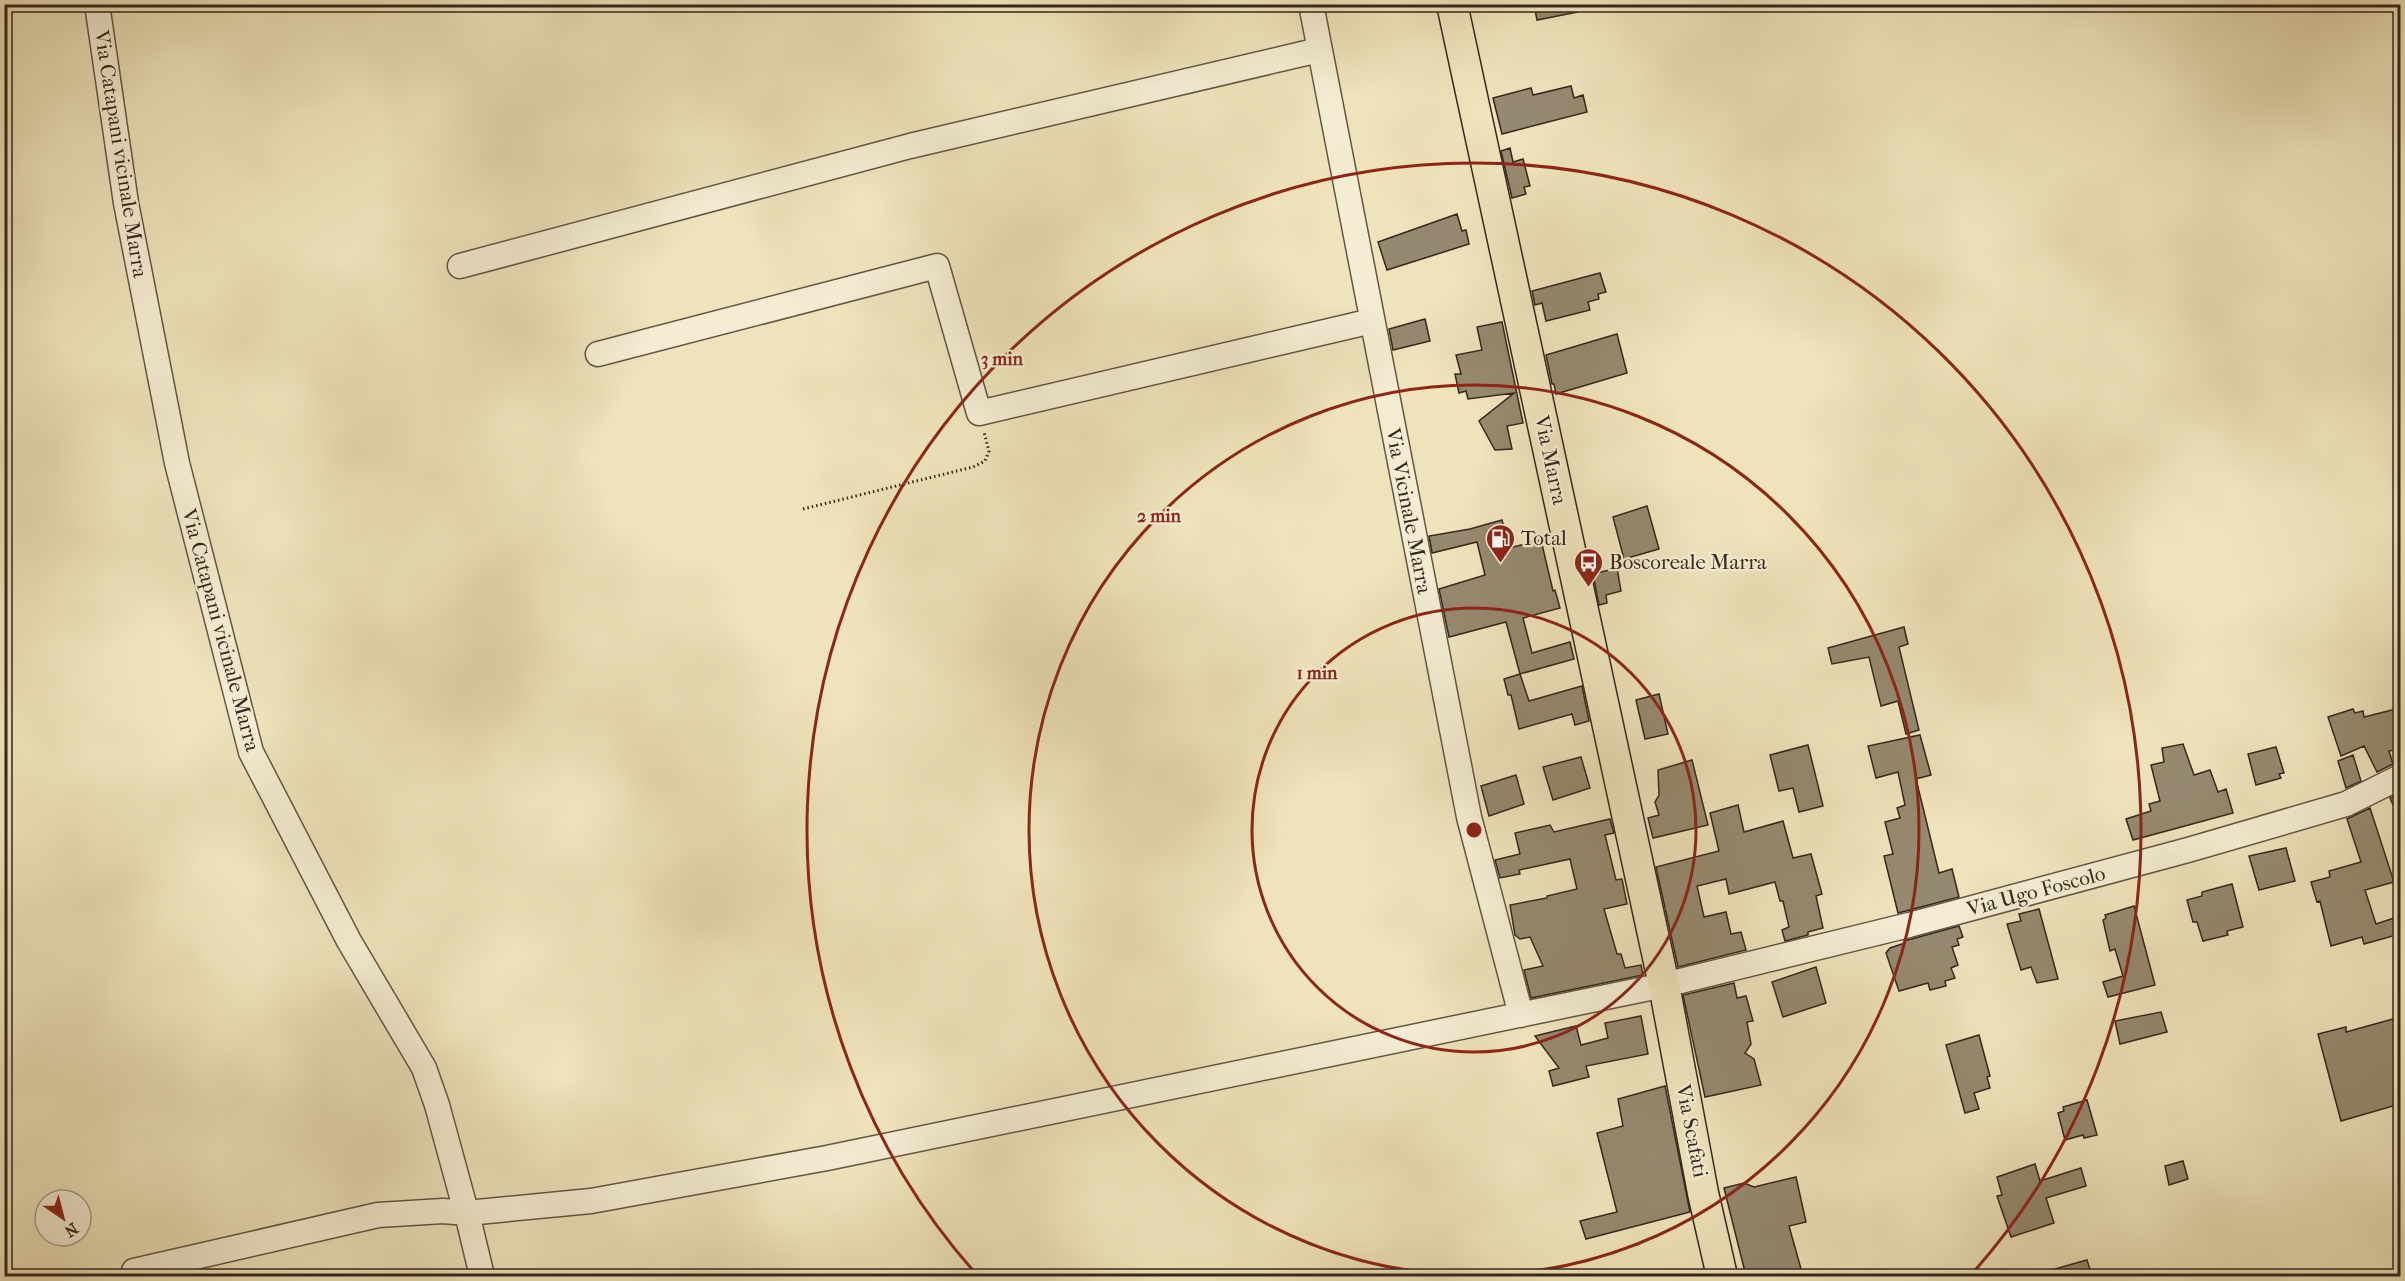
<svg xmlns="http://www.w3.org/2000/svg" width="2405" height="1281" font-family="'IM FELL French Canon',serif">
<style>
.building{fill:#95896f;stroke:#35271c;stroke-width:1.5}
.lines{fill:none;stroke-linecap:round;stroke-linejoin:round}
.minor-casing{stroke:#635644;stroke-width:27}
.major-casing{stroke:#35271c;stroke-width:33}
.path{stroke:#35271c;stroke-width:3;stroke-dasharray:1.5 3;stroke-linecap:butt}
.minor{stroke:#f4edd3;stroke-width:24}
.major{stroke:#eee3bb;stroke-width:30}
.ring{fill:none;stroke:#8f2418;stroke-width:3}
.labels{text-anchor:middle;stroke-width:4.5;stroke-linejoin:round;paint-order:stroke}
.street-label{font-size:21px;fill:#35271c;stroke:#f4edd3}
.poi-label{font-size:21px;fill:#35271c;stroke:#f4edd3;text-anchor:start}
.centre{fill:#8f2418;stroke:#f4edd3;stroke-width:3}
.ring-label{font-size:18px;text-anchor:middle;font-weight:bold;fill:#8f2418;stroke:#f4edd3;stroke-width:4.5;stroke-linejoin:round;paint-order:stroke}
</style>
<rect width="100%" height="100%" fill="#eee3bb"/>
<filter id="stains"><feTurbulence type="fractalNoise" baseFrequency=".00333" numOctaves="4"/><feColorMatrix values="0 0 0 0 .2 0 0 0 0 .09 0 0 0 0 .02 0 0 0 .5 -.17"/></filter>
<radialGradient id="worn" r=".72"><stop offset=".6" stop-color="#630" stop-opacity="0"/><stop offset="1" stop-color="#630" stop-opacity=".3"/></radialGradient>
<!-- building -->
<path class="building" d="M1534,4H1577L1578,12L1537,20Z
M1571,86L1574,98L1583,95L1587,112L1502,134L1493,98L1531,88L1533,95Z
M1510,148L1513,162L1523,159L1530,186L1524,187L1526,194L1512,198L1501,151Z
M1457,214L1462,231L1466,230L1469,244L1387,270L1378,242Z
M1600,273L1606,292L1598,294L1599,299L1588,302L1590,310L1546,321L1542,303L1535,305L1532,291Z
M1425,319L1430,341L1393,350L1389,329Z
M1502,322L1523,423L1507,426L1512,449L1495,450L1479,421L1514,393L1468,399L1466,391L1459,393L1455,374H1461L1456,355L1482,350L1477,327Z
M1617,334L1627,373L1556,394L1554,384H1552L1546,355Z
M1647,506L1659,549L1624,559L1613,517Z
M1502,520L1509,548L1541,540L1553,591L1555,590L1560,608L1523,618L1532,653L1570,642L1574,659L1520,674L1506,622L1449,637L1439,589L1485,575L1477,542L1432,553L1429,536L1470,529Z
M1617,568L1621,591L1606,595L1607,603L1599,605L1593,574Z
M1904,627L1908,644L1899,647L1919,730L1906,734L1898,701L1881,706L1869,657L1832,664L1828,648Z
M1520,674L1529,701L1582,686L1589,721L1575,725L1572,714L1519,729L1511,695H1508L1504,679Z
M1659,694L1668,734L1645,739L1636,700Z
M2400,708V749L2389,751L2393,764L2377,772L2364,746L2341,756L2328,717L2353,709L2355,713L2363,711L2364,717Z
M1920,735L1931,775L1916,779L1939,873L1952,869L1959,897L1898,913L1884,856L1893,854L1885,822L1900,818L1897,808L1905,805L1898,772L1876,778L1868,746Z
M2183,744L2194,775L2210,770L2218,792L2226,789L2233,813L2133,840L2126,819L2151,811L2149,804L2160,801L2151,765L2164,762L2162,748Z
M1808,745L1823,806L1799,812L1793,788L1779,791L1770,755Z
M2276,747L2284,773L2279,774L2281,778L2256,785L2248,754Z
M2353,755L2361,781L2346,788L2338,761Z
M1581,757L1590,788L1553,800L1543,767Z
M1692,760L1708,825L1653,838L1648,818L1659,815L1655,802L1659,795L1658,770Z
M1516,775L1524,804L1489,816L1481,786Z
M2400,793V820L2390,798Z
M1738,805L1744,832L1783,821L1793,858L1811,854L1822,894L1816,896L1823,928L1808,932V935L1785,941L1782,930L1789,927L1783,901H1780L1775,882L1729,894L1726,879L1697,886L1704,917L1726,912L1731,934L1741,932L1746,950L1678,967L1656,867L1719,851L1710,813Z
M2370,808L2394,882L2365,890L2376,924L2400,916V934L2364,944L2362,937L2331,946L2320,901L2317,902L2311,882L2330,877L2329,871L2361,862L2347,819Z
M1610,819L1614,833L1605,835L1616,880L1622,879L1627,904L1604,909L1617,954H1621L1625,968L1641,965L1643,975L1531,998L1524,970L1543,966L1530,937L1520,939L1515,935L1510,905L1547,898V896L1577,889L1570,859L1519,870L1520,874L1500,878L1495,860L1520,854L1515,833L1550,825L1554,832Z
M2286,848L2295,881L2259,890L2249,856Z
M2232,884L2243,927L2227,931L2228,935L2203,941L2197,922H2193L2187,900L2202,896V892Z
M2134,906L2155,985L2108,997L2103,982L2123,976L2115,949L2110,951L2103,920L2106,918L2105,915Z
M2039,909L2058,979L2037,983L2031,967L2021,970L2007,924L2021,921L2019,914Z
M1959,926L1963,937L1957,939L1959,945L1952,947L1958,965L1951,968L1955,978L1945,981L1946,986L1930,990L1928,983L1899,991L1886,953L1890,948L1905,943L1904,941Z
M1816,967L1826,1003L1783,1017L1772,982Z
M1734,983L1737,998L1746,996L1753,1021L1747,1022L1751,1044L1745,1053L1754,1059L1761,1085L1705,1097L1683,995Z
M2161,1012L2167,1032L2120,1044L2115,1021Z
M1641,1016L1648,1054L1586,1066L1589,1077L1553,1086L1549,1071L1559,1068L1535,1036L1576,1026L1581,1045L1608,1038L1605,1023Z
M2400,1017V1104L2341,1121L2318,1034L2346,1027V1032Z
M1979,1035L1990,1076L1987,1077L1990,1088L1974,1093L1979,1109L1965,1113L1946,1045Z
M1665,1086L1690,1212L1586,1239L1580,1221L1617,1212L1597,1133L1623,1126L1618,1099Z
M2087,1100L2097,1135L2084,1138L2083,1135L2065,1140L2058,1113L2064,1111L2063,1107Z
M2183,1161L2188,1179L2169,1185L2165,1166Z
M2035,1164L2040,1181L2081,1168L2086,1186L2046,1198L2054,1223L2011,1237L1997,1196L2002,1195L1997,1177Z
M1796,1177L1806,1222L1789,1226L1803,1276H1746L1724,1188L1744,1183L1754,1187Z
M2087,1260L2092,1276H2045L2044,1272Z"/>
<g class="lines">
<defs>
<path id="minor" d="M97,4L126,203L177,463L251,752L349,941L424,1068L437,1105L470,1226L482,1276
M1311,4L1469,817L1521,1015
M460,266L910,146L1319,50
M598,354L937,266L979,413L1372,321
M134,1271L378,1215L443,1211L467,1213L591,1201L827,1158L1664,985L1909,925L2188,850L2346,804L2400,777"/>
<path id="major" d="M1452,4L1664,985L1703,1193L1722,1276"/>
</defs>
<!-- minor casing -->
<use href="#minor" class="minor-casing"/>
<!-- major casing -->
<use href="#major" class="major-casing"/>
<!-- path -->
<path class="path" d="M803,509L973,467L985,461L989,451L984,432"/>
<!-- minor -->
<use href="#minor" class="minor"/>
<!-- major -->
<use href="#major" class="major"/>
</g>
<!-- distance rings -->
<g class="ring">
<circle cx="1474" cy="830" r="222"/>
<circle cx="1474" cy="830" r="445"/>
<path d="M978 1276A667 667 0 1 1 1970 1276"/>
</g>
<!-- icons -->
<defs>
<symbol id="fuel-pin" viewBox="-11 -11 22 30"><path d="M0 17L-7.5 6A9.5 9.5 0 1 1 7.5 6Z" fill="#8f2418" stroke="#f4edd3"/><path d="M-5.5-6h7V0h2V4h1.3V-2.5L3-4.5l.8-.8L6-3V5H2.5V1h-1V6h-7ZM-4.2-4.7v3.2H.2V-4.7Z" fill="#fff"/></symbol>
<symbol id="bus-pin" viewBox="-11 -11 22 30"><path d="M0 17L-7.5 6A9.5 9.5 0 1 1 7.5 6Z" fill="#8f2418" stroke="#f4edd3"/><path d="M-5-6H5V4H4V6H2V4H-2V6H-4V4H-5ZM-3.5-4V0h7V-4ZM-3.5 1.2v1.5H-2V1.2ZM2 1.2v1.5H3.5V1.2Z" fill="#fff"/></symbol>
</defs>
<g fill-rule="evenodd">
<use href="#fuel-pin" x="1484" y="522" width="33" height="45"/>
<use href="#bus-pin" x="1572" y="546" width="33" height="45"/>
</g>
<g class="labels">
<!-- street labels -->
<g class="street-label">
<text transform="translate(121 154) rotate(81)" y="7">Via Catapani vicinale Marra</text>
<text transform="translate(1551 460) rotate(78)" y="7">Via Marra</text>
<text transform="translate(1409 511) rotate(79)" y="7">Via Vicinale Marra</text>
<text transform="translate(221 630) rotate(75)" y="7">Via Catapani vicinale Marra</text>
<text transform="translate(2036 891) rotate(-15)" y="7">Via Ugo Foscolo</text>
<text transform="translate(1692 1131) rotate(79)" y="7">Via Scafati</text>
</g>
<!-- poi labels -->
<g class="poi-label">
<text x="1521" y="545">Total</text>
<text x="1609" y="569">Boscoreale Marra</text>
</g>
</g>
<circle cx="1474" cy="830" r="9" class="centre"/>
<g class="ring-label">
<text x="1002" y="365">3 min</text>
<text x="1159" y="522">2 min</text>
<text x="1317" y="679">1 min</text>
</g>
<!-- margin -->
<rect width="2405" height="1281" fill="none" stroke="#eee3bb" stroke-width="24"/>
<rect x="6" y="6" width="2393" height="1269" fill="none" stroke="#35271c" stroke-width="3"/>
<rect x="12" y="12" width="2381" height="1257" fill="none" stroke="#35271c" stroke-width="1.5"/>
<!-- north arrow -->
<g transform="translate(63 1218) rotate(145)"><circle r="28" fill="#f4edd3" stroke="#a89e8a" stroke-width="1.5"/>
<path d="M0-4.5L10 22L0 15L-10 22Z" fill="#8f2418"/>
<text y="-9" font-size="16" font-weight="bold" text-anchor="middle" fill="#35271c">N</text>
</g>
<rect width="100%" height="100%" filter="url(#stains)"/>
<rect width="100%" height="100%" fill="url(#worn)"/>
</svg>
